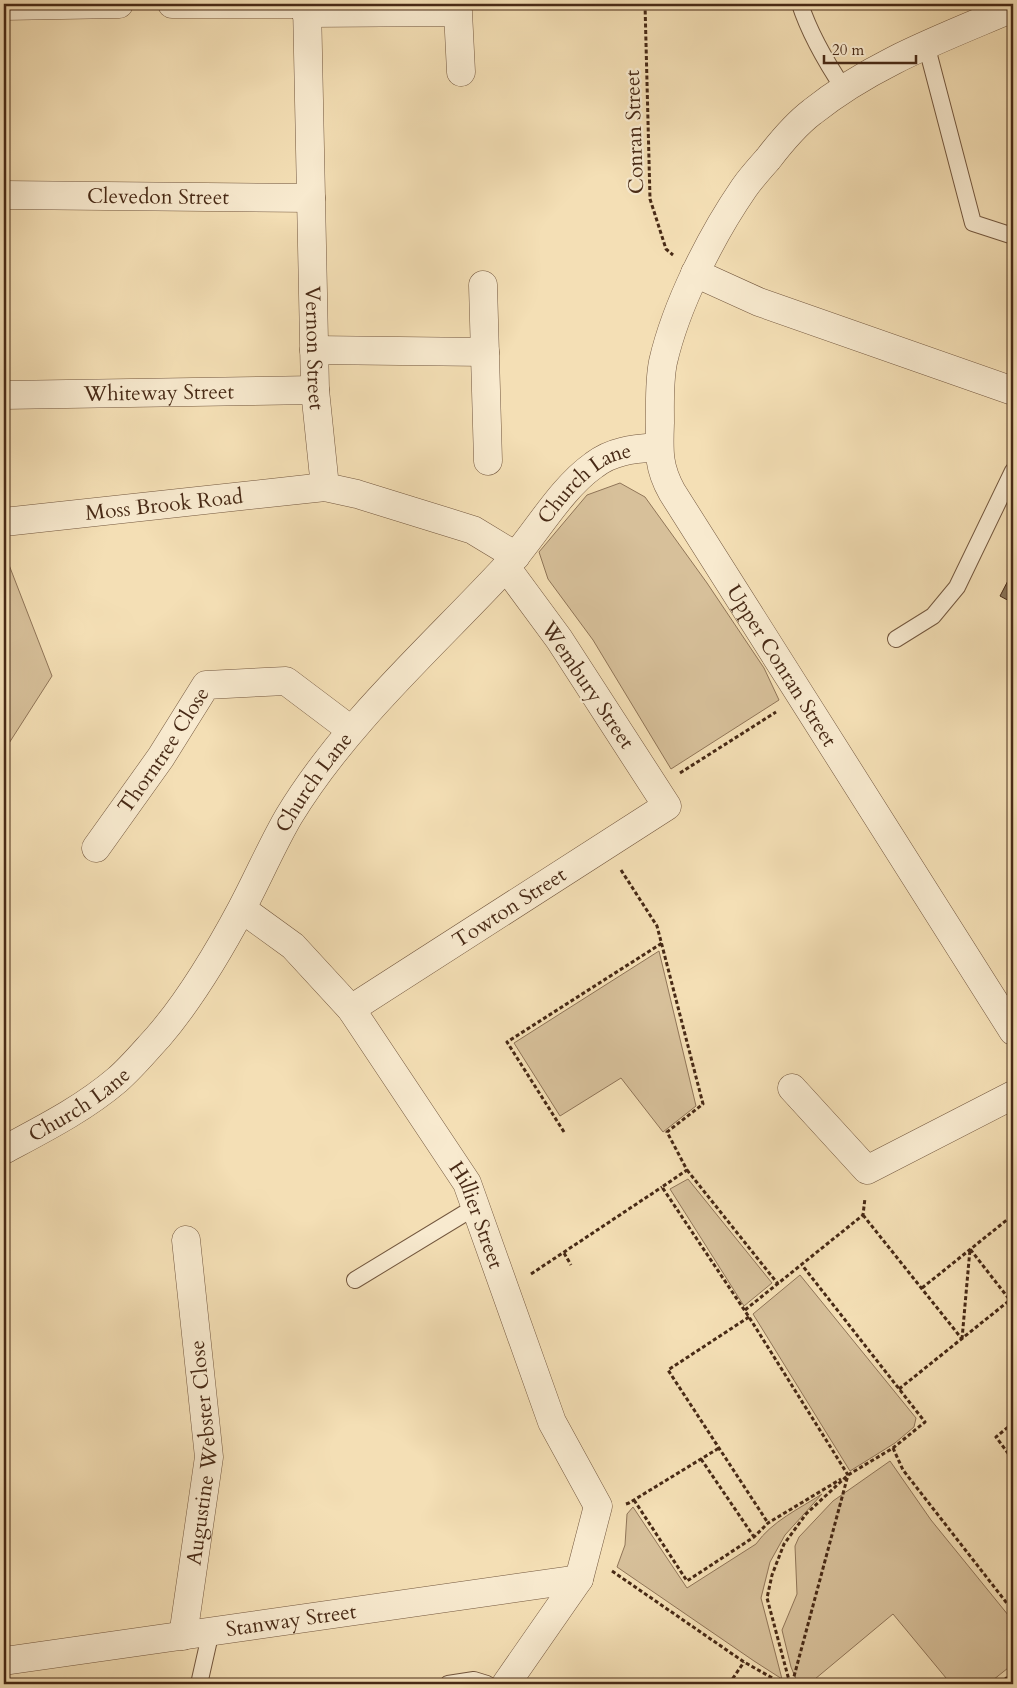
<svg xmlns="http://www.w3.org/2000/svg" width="1017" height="1688" font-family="Cardo,serif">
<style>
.green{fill:#d7c09a;stroke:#907558}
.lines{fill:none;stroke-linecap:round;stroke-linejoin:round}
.lane-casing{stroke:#73573e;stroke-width:18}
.street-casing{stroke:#73573e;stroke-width:29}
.path{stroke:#482a16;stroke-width:3;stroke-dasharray:4 2.5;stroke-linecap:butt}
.lane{stroke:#f8eacf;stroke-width:16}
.street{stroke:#f8eacf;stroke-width:28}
.wall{fill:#8a755a;stroke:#482a16}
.labels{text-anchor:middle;stroke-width:4.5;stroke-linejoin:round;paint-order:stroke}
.street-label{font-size:21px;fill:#482a16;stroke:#f8eacf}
</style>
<rect width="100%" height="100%" fill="#f4dfb5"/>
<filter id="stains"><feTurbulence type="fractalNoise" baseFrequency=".004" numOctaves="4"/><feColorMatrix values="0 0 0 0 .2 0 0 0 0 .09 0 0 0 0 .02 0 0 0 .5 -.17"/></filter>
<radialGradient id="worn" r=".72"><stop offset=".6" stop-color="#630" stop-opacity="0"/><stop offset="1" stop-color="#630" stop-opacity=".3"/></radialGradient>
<!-- green -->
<path class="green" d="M620,483L645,497L707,583L764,668L779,700L671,769L593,640L548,579L539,552L587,495Z
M4,552L52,676L4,751Z
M659,951L696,1106L663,1132L621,1078L560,1116L514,1043Z
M688,1179L772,1283L744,1306L670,1189Z
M800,1275L916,1418L914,1427L895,1443L850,1471L753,1314Z
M890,1461L931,1520L1013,1621V1664L988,1684H951L893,1614L809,1684H798L791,1667L782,1630L797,1594L795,1546L799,1537L833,1501Z
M822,1494L785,1535L770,1562L761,1598L782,1679L754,1661L617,1567L625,1545L627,1514L633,1507L687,1588L756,1544C772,1521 799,1509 822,1494Z"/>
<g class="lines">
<defs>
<path id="lane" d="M800,4C810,35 826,62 844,89
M926,44L973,223L1013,236
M896,639L933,616L957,587L1013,471
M355,1280L475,1207
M199,1684L211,1631
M448,1684L474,1680L487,1684"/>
<g id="street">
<path d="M172,4H307"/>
<path id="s1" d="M307,4L315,390L325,487L357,494L473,530L516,556"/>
<path d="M4,6L119,4"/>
<path id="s2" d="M1013,8C943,38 873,63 812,112C795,125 781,142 768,159C760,168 751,178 744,188C711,236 676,305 663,362C659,382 660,403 660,423C659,451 658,467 672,492L1013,1031"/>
<path d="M306,13L458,12L461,72"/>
<path id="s3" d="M4,195L311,198"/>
<path d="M695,273L759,302L1013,391"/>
<path d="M483,285L488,461"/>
<path d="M314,350L485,352"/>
<path id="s4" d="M4,395L315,390"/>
<path id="s5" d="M4,522L325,487"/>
<path id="s6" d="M96,848L161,757L206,685L286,681L351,730"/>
<path id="s7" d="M242,909L293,946L351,1009L467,1183L552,1422L598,1506L579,1579L506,1684"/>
<path id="s8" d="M351,1009L667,806L559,639L506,567"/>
<path d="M792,1088L867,1170L1013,1095"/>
<path id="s9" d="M4,1150C43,1129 83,1109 117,1080C132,1067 145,1051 158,1037C190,1000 219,951 242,908C258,878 272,845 289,816C346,722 433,646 507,566C535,535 560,489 594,465C613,450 635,449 659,447"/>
<path id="s10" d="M183,1636L209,1457L186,1240"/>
<path id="s11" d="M4,1661L579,1579"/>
</g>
</defs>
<!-- lane casing -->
<use href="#lane" class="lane-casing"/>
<!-- street casing -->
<use href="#street" class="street-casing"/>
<!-- path -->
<path class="path" d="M645,4L650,199L666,249L673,255
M680,773L776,712
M621,870L657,926L703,1104L667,1132L687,1170L662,1187L749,1317L848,1475L792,1684
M564,1132L507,1042L662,943
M687,1170L778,1284
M863,1215L962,1339
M564,1253L571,1265
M531,1274L662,1187
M922,1288L1013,1215
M745,1310L863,1215L865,1198
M749,1317L668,1370L768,1523
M962,1339L970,1249L1013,1304
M899,1389L1010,1300
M1013,1423L996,1437L1013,1460
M893,1448L903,1470L1013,1611
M701,1459L754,1537
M634,1500L687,1581L754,1537L768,1523L841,1479
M626,1504L629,1503L719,1448
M612,1571L744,1662L783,1684
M729,1684L744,1662
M790,1684L767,1598L772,1575L784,1544L806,1514L848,1475L893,1448L925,1422L802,1265
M999,1684L1013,1673"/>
<!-- lane -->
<use href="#lane" class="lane"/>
<!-- street -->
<use href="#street" class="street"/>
</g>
<!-- wall -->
<path class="wall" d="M1013,571V603L1000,596Z"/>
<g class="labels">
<!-- street labels -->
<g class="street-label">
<text transform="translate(634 132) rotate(-92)" y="7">Conran Street</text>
<text dy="7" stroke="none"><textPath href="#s3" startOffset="154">Clevedon Street</textPath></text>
<text dy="7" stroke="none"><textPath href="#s1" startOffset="344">Vernon Street</textPath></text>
<text dy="7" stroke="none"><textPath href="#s4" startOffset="155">Whiteway Street</textPath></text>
<text dy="7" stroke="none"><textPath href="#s9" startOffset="898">Church Lane</textPath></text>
<text dy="7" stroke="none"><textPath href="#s5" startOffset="161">Moss Brook Road</textPath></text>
<text dy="7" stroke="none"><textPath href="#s2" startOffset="860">Upper Conran Street</textPath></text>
<text transform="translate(588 685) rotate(56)" y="7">Wembury Street</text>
<text dy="7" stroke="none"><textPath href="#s6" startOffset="119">Thorntree Close</textPath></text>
<text dy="7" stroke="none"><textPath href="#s9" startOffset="492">Church Lane</textPath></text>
<text dy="7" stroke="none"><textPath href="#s8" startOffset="188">Towton Street</textPath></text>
<text dy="7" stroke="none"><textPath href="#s9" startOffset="88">Church Lane</textPath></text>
<text dy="7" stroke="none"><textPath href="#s7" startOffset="391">Hillier Street</textPath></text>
<text dy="7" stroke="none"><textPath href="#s10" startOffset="185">Augustine Webster Close</textPath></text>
<text dy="7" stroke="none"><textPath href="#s11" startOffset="290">Stanway Street</textPath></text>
</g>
</g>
<!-- margin -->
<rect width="1017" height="1688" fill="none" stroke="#f4dfb5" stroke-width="20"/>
<rect x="5" y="5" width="1007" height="1678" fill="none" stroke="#482a16" stroke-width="2.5"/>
<rect x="10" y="10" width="997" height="1668" fill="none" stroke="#482a16"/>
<!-- scale -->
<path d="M824 55v8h92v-8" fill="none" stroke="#482a16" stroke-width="2.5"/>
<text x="832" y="55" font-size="15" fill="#482a16" stroke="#f8eacf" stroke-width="4" paint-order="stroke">20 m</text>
<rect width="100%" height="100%" filter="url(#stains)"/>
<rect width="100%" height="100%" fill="url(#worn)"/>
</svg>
